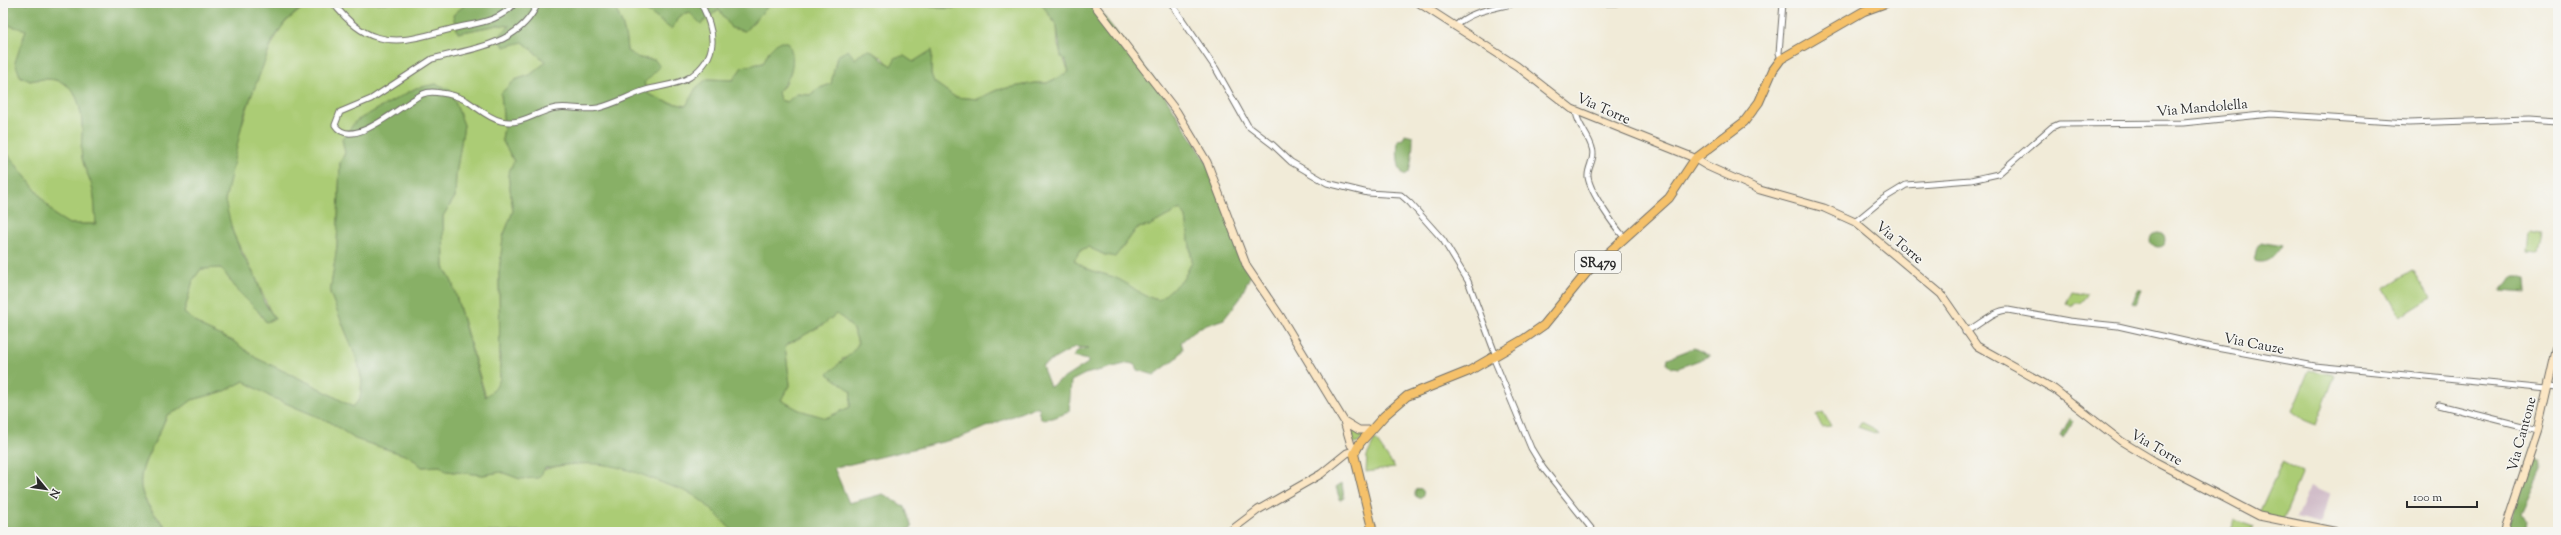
<svg xmlns="http://www.w3.org/2000/svg" width="2561" height="535" font-family="'Sorts Mill Goudy',serif">
<style>
.industrial{fill:#d1bdc9}
.green{fill:#abcc74;stroke:#6b7c50}
.forest{fill:#88b066;stroke:#5a6e48;fill-rule:evenodd}
.lines{fill:none;stroke-linecap:round;stroke-linejoin:round}
.street-casing{stroke:#706e68;stroke-width:7}
.secondary-casing{stroke:#706e68;stroke-width:9}
.primary-casing{stroke:#706e68;stroke-width:10}
.street{stroke:#fff;stroke-width:5}
.secondary{stroke:#fbe6c4;stroke-width:7}
.primary{stroke:#f5c16b;stroke-width:8}
.labels{text-anchor:middle;stroke-width:3;stroke-linejoin:round;paint-order:stroke}
.shield{fill:#f6f6f2;stroke:#686867;stroke-width:1}
.shield-label{font-size:13px;font-weight:bold;fill:#2b2b2b}
.street-label{font-size:14px;fill:#2b2b2b;stroke:#f6f6f2}
</style>
<rect width="100%" height="100%" fill="#f6f6f2"/>
<filter id="ink" filterUnits="userSpaceOnUse"><feTurbulence type="fractalNoise" baseFrequency=".025" numOctaves="2"/><feDisplacementMap in="SourceGraphic" scale="8" xChannelSelector="R" yChannelSelector="G"/><feConvolveMatrix kernelMatrix="1 2 1 2 8 2 1 2 1" color-interpolation-filters="sRGB"/></filter>
<filter id="wash" filterUnits="userSpaceOnUse"><feTurbulence type="fractalNoise" baseFrequency=".012" numOctaves="4" result="noise"/><feDisplacementMap in="SourceGraphic" scale="16" xChannelSelector="R" yChannelSelector="G"/><feGaussianBlur stdDeviation="0.9" result="paint"/><feColorMatrix in="noise" values="0 0 0 0 0 0 0 0 0 0 0 0 0 0 0 0 0 1.4 0 .05"/><feComposite in="paint" operator="in"/></filter>
<g filter="url(#wash)">
<rect width="100%" height="100%" fill="#f1ebd8"/>
<!-- industrial -->
<path class="industrial" d="M2310,486L2330,495L2320,524L2296,518Z"/>
<!-- green -->
<path class="green" d="M307,3H467L453,15L458,33L498,25L511,26L523,42L546,62L530,75L515,80L501,94L504,127L502,140L514,161L508,174L513,211L503,237L499,273L500,379L496,389L486,397L452,282L444,267L443,216L455,197L456,174L464,125L450,89L416,88L356,121L342,139L345,153L340,163L337,246L330,293L358,362L362,381L360,399L353,407L311,384L256,358L233,341L204,328L184,313L193,280L201,269L221,268L239,292L258,311L266,322L275,319C266,305 262,292 256,278C244,253 228,231 225,203C222,176 266,42 285,23C291,16 301,11 307,3Z
M610,3C639,3 650,12 671,29L681,15L719,8L731,28L745,31L771,3H919C935,10 958,10 974,3H1041L1057,26L1058,46L1069,72L1047,83H1035L997,90L977,99L955,97L934,82L931,74L932,50L913,62L904,56L891,66L882,57L864,51L855,59L837,56L831,84L817,89L810,95L796,94L788,102L779,100L778,92L787,83L769,51L763,63L742,67L733,80L707,79L696,88L687,106L667,102L648,94L644,83L655,60L639,58L627,51C626,35 622,15 610,3Z
M3,24L26,29C26,49 11,49 20,76L30,81C66,73 80,90 82,124C83,135 80,147 82,158C84,169 91,179 93,190C95,201 95,213 96,224H69L56,216L3,148Z
M1180,209L1186,217L1192,262L1184,278L1160,300C1140,297 1133,286 1116,278C1100,272 1087,272 1074,260L1081,250L1088,247L1105,255L1121,250L1137,228L1149,226Z
M2529,233L2542,235L2538,255L2527,254Z
M2413,270L2431,298L2400,317L2384,288Z
M2072,291L2088,294L2080,303H2074L2073,306L2066,303Z
M836,314C849,321 855,330 858,344L851,356L842,359L851,391L850,407L826,418L799,410L781,400L790,384L785,346L824,324Z
M2309,370L2335,375L2316,425L2304,420L2292,411Z
M244,381L269,396L330,422L355,439L411,457L422,467L440,466L446,471L483,475L501,472L520,479C574,455 609,460 663,482C673,487 687,490 696,497C710,506 722,521 734,532H180L173,528L170,530C119,482 146,468 167,415L179,410L192,400L225,391Z
M1823,412L1831,426L1822,427L1816,415Z
M1861,422L1873,428L1878,434L1858,427Z
M1348,427L1359,433H1366L1357,444L1353,443Z
M1375,439L1395,468L1366,472L1367,456Z
M2282,462L2303,472L2283,520L2259,513Z
M2234,520L2254,527L2251,532H2229Z"/>
<!-- forest -->
<path class="forest" d="M3,3H307L285,22L273,40L244,115L225,201L233,233L242,254L256,278L264,302L275,319L266,322L258,311L239,292L221,268L201,269L193,280L184,313L204,328L233,341L256,358L311,384L353,407L360,399L362,381L358,362L330,293L337,246L340,163L345,153L342,139L356,121L416,88L436,84L450,89L464,125L456,174L455,197L443,216L444,267L452,282L485,397L495,389L500,379L499,273L503,237L513,211L508,174L514,161L502,140L504,127L501,93L515,80L530,75L546,62L523,42L504,47L499,36L510,26L498,25L458,33L453,15L467,3H610C622,15 626,35 627,51L639,58L655,60L660,67L644,83L648,94L667,102L686,106L696,88L707,79L733,80L742,67L763,63L769,51L778,42H788C797,61 792,77 778,92L780,100L787,102L796,94L810,95L817,89L831,84L837,56L848,50L855,59L864,51L870,50L891,66L896,57L904,56L913,62L932,50L931,74L934,82L955,97L977,99L997,90L1035,83H1047L1069,72L1066,61L1061,57L1057,26L1041,3H1093L1154,79L1207,162L1251,274L1239,300L1224,319L1198,328L1181,342L1183,349L1177,358L1154,375L1138,370L1136,365L1129,363L1085,374L1071,381L1069,412L1053,418L1041,419L1039,408H1032L959,438L834,468L849,503L883,494L905,507L912,528L902,532H734C722,521 710,506 696,497C688,491 675,488 665,484C618,464 596,459 545,468L539,478L520,479L501,472L483,475L446,471L440,466L422,467L411,457L355,439L330,422L269,396L244,381L225,391L192,400L179,410L167,415C146,467 119,482 169,530L173,528L180,532H3V148L56,216L69,224H96C95,213 95,201 93,190C91,179 84,169 82,158C80,147 83,135 82,124C80,90 66,73 30,81L20,76L15,62L26,30L3,24ZM1180,209L1186,217L1192,262L1184,278L1159,300C1141,297 1132,285 1116,278C1100,272 1087,272 1074,260L1081,250L1088,247L1105,255L1115,257L1137,228L1149,226ZM836,314C849,321 855,330 858,344C850,357 838,363 828,374L851,391L850,407L826,418L799,410L781,400L790,384L785,346L824,324ZM1075,347L1088,348L1077,351L1073,357L1088,360V363L1050,387L1042,366Z
M627,3H771L745,31L731,28L719,9L701,24L690,13L681,15L671,29L642,7Z
M919,3H974C958,10 935,10 919,3Z
M1405,134L1413,136C1413,149 1412,160 1409,172L1405,175C1396,171 1397,149 1398,140L1403,139Z
M2151 240a7 7 0 1 1 14 0a7 7 0 1 1-14 0Z
M2261,242L2281,246C2274,257 2269,265 2254,261L2257,247Z
M2511,277H2520L2526,280L2527,293L2501,291Z
M2138,290H2142L2136,304L2132,302Z
M1694,348L1710,356L1678,368L1669,366L1667,363L1668,358Z
M2070,418L2073,421L2063,438L2061,435Z
M2531,458L2541,461L2542,470L2522,513L2526,520L2524,532H2506Z
M1342,483L1344,498L1340,500L1336,487Z
M1414.5 493a4.5 4.5 0 1 1 9 0a4.5 4.5 0 1 1-9 0Z"/>
</g>
<g filter="url(#ink)">
<g class="lines">
<defs>
<path id="street" d="M333,3C344,17 358,32 376,37C402,45 426,35 451,29C474,23 499,23 515,3
M538,3C519,46 473,48 432,59L371,99L340,112L335,125C352,153 405,101 423,94C429,91 435,92 441,93C450,94 459,97 467,101C478,108 488,118 501,121C522,126 537,111 556,108C570,106 584,111 598,108C615,104 630,95 646,90C660,86 678,85 690,77C720,56 715,32 701,3
M1171,3L1216,69L1248,126L1273,145L1291,162L1327,183L1368,193L1401,195L1410,203L1443,240L1468,281L1496,356
M1554,3H1616
M1455,27C1467,11 1498,8 1516,3
M1781,59L1779,53L1783,3
M1576,112C1578,126 1588,134 1592,148C1596,159 1587,167 1588,177C1590,192 1614,226 1624,237
M1855,222L1883,199L1906,185L1971,180L1998,174L2052,127L2059,124L2183,123L2271,114L2408,123L2529,119L2558,121
M1965,332C1979,326 1993,310 2008,310L2069,321L2118,326L2211,347L2315,366L2547,389
M1493,357L1531,448L1543,468L1594,532
M2548,386L2558,387
M2439,405L2538,430"/>
<path id="secondary" d="M1093,3L1177,112L1207,162L1247,267L1281,317L1344,421L1359,430H1371
M1419,3L1517,66L1572,109L1692,157L1707,166L1760,190L1824,208L1855,222L1941,294L1977,346L2054,389L2121,441L2154,461L2259,516L2338,532
M1344,421L1351,445L1356,450
M1229,532L1258,510L1321,474L1347,453L1356,450
M2504,532L2538,430L2558,342"/>
<path id="primary" d="M1373,532L1354,454L1360,443L1384,416L1407,396L1469,371L1524,339L1544,325L1588,271L1669,198L1695,159L1744,122L1759,102L1773,70L1781,59L1864,11L1886,3"/>
</defs>
<!-- street casing -->
<use href="#street" class="street-casing"/>
<!-- secondary casing -->
<use href="#secondary" class="secondary-casing"/>
<!-- primary casing -->
<use href="#primary" class="primary-casing"/>
<!-- street -->
<use href="#street" class="street"/>
<!-- secondary -->
<use href="#secondary" class="secondary"/>
<!-- primary -->
<use href="#primary" class="primary"/>
</g>
</g>
<g class="labels">
<!-- shield labels -->
<rect class="shield" x="1575" y="251" width="46" height="22" rx="3"/>
<g class="shield-label">
<text x="1598" y="267">SR479</text>
</g>
<!-- street labels -->
<g class="street-label">
<text transform="translate(2202 107) rotate(-5)" y="5">Via Mandolella</text>
<text transform="translate(1604 108) rotate(24)" y="5">Via Torre</text>
<text transform="translate(1900 242) rotate(40)" y="5">Via Torre</text>
<text transform="translate(2254 343) rotate(11)" y="5">Via Cauze</text>
<text transform="translate(2521 434) rotate(-75)" y="5">Via Cantone</text>
<text transform="translate(2157 447) rotate(30)" y="5">Via Torre</text>
</g>
</g>
<!-- margin -->
<rect width="2561" height="535" fill="none" stroke="#f6f6f2" stroke-width="16"/>
<!-- north arrow -->
<g transform="translate(46 489) rotate(119)" stroke="#f6f6f2" stroke-width="3" paint-order="stroke">
<path d="M0-3L7 15L0 10L-7 15Z" fill="#2b2b2b"/>
<text y="-6" font-size="11" font-weight="bold" text-anchor="middle" fill="#2b2b2b">N</text>
</g>
<!-- scale -->
<path d="M2407 501v6h70v-6" fill="none" stroke="#2b2b2b" stroke-width="2"/>
<text x="2413" y="501" font-size="12" fill="#2b2b2b" stroke="#f6f6f2" stroke-width="3" paint-order="stroke">100 m</text>
</svg>
